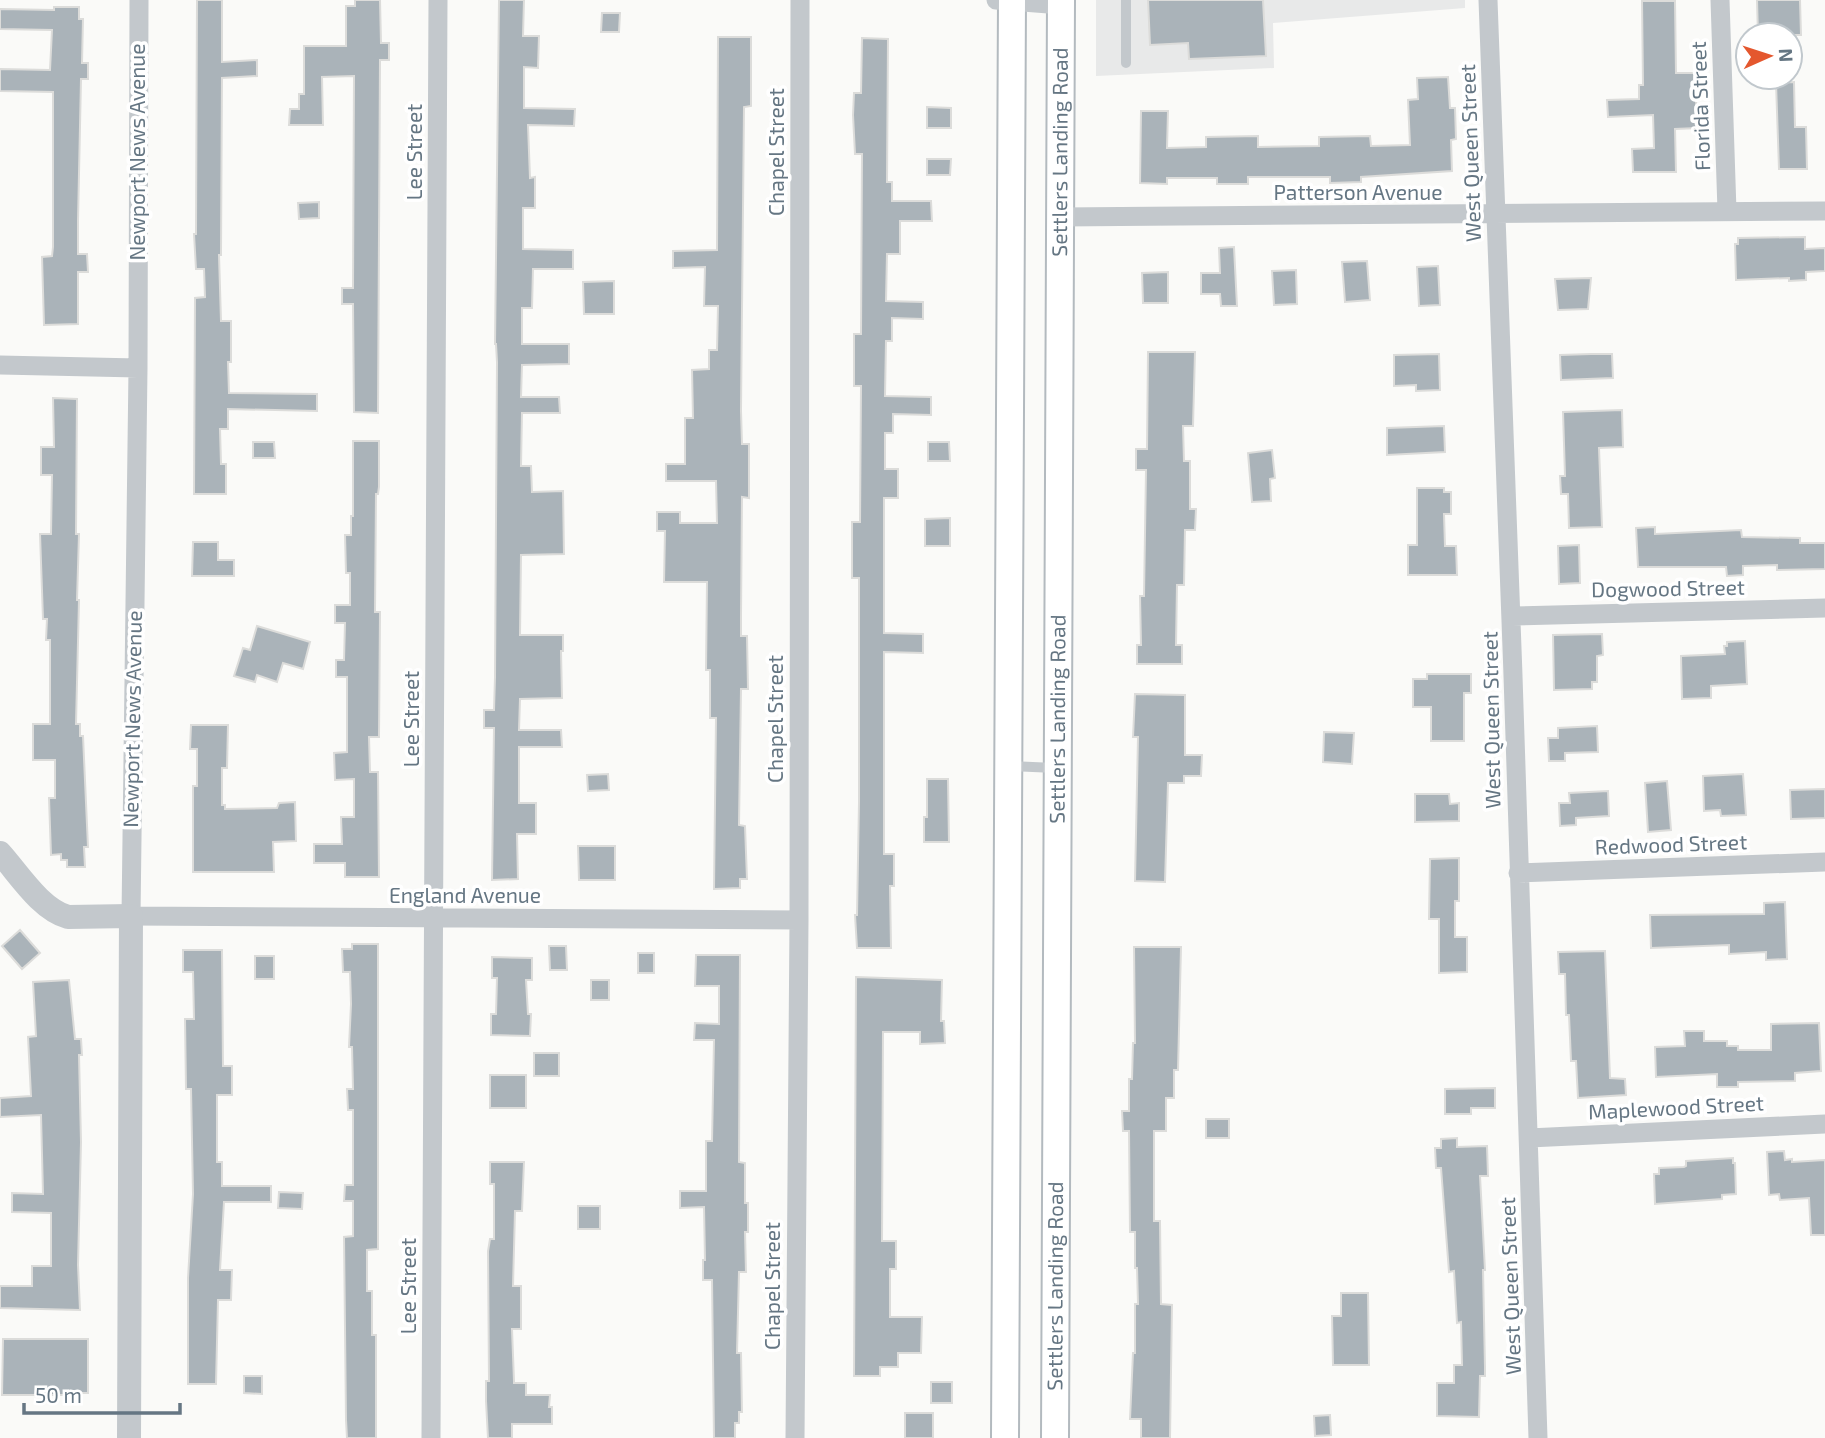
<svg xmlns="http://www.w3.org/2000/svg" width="1825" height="1438" font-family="'Exo 2',sans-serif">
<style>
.built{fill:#e8e9e9}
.building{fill:#aab3b9;stroke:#dcdcda;stroke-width:2}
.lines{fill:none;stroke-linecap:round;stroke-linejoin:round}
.secondary-casing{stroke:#b3babf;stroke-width:30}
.service{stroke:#c3c8cc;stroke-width:10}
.minor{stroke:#c3c8cc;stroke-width:19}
.tertiary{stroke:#c3c8cc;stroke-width:24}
.secondary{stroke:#fff;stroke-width:26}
.labels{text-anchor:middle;stroke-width:7;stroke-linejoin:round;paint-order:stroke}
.street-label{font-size:21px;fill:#657683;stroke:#fff}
</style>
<rect width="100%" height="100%" fill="#fafaf8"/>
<!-- built -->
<path class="built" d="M1096,0H1465V8L1273,23L1274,68L1096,76Z"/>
<!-- building -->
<path class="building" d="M197,0H222V62L257,60V76L222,78L221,255H219L221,321H231V362H228L229,393L317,394V411L228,409V429H220L221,464H226V494H194L195,298L205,297L204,269H196L194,234H196Z
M355,0H380L381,43H389V60H380L378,413L354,412L353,304H342V288H353L354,76L322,77L323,125H289L290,109H299V94H304V46H346V6H355Z
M499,0H524L523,36H539L538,68L524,67V108L575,109L574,126L528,125L530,178L535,177V208H523V249L573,250V269H533L532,308H522V344H569V364L522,365L521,397H559L560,413H522L521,466H531L532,492L563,491L564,554L521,555L520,635H563V651H561L562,698L520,699L519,730H561L562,747H519V803H536V834H517L518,879L492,880L494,728H484V710H494L495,677L497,362L496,344H495Z
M1148,0H1263L1266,56L1189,59L1188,43L1150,45Z
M1757,0H1800L1801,35H1758Z
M1642,1H1675L1676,73H1694L1698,128L1675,129L1676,172H1633L1632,149L1654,148L1653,115L1608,117L1607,100L1639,99V85H1643Z
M54,7H79V19H83L82,63H88V79H81L78,221V254H87L88,272H78V324L44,325L42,257L52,256L53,247V92L0,91V69L50,70L52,30L0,29V9L54,10Z
M602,13H620L619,32H601Z
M718,37H751V106L744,107L741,411L742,444H749V498L742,497L741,617V636H747L748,689H741L739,825L745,826L747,879H740V888L714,889L716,718H710V670H706L707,582H664L665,531H657V512H680V523H717L716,481H666V464H685V418H693L692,370L709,369V350H717L718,306H704L705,267L673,268V251L717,250Z
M862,38L888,39L887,182H892V201H931L932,221H900V254H887L886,301L923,302V319L892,318V341H886L885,396L931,397V415L893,414V433H885V469H898V498H884V633L923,634V653L884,652V854H894V886H890L891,948H857L855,915H857L859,802V578H852V522H860L861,386H854V334H861L862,154H855L853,115L854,93H861Z
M1448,77L1450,108H1455L1456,139L1451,140L1452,171L1361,177V182L1330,183V177H1248V184H1217V178H1167V184L1140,183L1141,111H1168L1167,148L1206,147V137L1258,136V147L1319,146V137L1370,136L1371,146L1410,145L1408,100L1418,99L1417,78Z
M1794,82L1795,127H1806L1807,169H1779L1776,83Z
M927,107L951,108V128H927Z
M927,159H951L950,175H927Z
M319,202V218L299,219L298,203Z
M1805,237V249L1825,248V271L1806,272V280L1789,281V278L1736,280L1735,244H1738V238Z
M1234,247L1237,306H1221L1220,294H1201V273H1220L1219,248Z
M1367,261L1370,300L1345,302L1342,262Z
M1438,266L1440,305L1419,306L1417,267Z
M1296,270L1297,304L1274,305L1272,271Z
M1168,272V303H1143L1142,273Z
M1591,278L1588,309L1558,310L1555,279Z
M614,281V314H584L583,282Z
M1148,352H1195L1193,426H1183L1184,461H1190V509H1196L1195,530H1185L1184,585H1177L1176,645H1182V664H1137V645H1141L1140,596H1144L1146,470H1136V449H1147Z
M1439,354L1440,390L1416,391V385L1394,386V355Z
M1591,354H1612L1613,378L1561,380L1560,355Z
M53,398L77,399L76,534H79L77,600H79L76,724H80V736H83L88,847H84L85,867H67V860H61V854L51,855L49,798H55V760H33V724H50V640H46L47,619H43L40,534H51L52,475H41V447H54Z
M1622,410L1623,447L1599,448L1602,527L1569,528L1568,494H1561L1560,476H1565L1563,412Z
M1444,426L1445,452L1387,455V428Z
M353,441H379V487L378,494H376L375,612H380L379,737H369L370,772H378L379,877H345V863H314V844H342L341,817H354V779L335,780L334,753L347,752V677H336V660H344L345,623H335V605H350V573H346L345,535H351V516H353Z
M253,442H274L275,458H253Z
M928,442H949L950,461H928Z
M1272,450L1275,478L1270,479L1271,501L1252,502L1248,453Z
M1417,488H1444V492H1451V514H1444L1445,546H1456L1457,575H1408V545H1417Z
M950,518V546H925V519Z
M1655,527V534L1741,530L1742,537L1800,538V543H1825V569L1777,570V565L1743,566V575L1727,576L1726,567H1638L1636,528Z
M193,542H218V560H234V576H192Z
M1579,545L1580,583L1559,584L1558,546Z
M257,626L310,642L303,669L283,663L277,682L257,675L255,682L234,676L243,648L250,650Z
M1602,634L1603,655L1597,656V682H1592V689L1554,690L1553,635Z
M1745,641L1747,684L1711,686V698L1682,699L1681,656L1725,654L1724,646H1727V642Z
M1427,674H1471V693H1464V741H1431V707H1413V679H1427Z
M1135,694L1185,695V755H1202L1201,776H1184V783H1168L1165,882L1135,881L1138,737H1133Z
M191,725H228L227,768H222V805H225V809L277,808L279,803L295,802L296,841L273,842L274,872H193V786H197V749H190Z
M1597,726L1598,752L1565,753V761H1549L1548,738H1558V728Z
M1324,732L1354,733L1352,764L1323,762Z
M608,774L609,790L588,791L587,775Z
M1743,774L1746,815L1721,816L1720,810L1704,811L1703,776Z
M927,779H948L949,842H924V817H927Z
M1667,781L1671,830L1648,832L1645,783Z
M1825,789V818L1791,819L1790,790Z
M1608,791L1609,816L1576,818V825L1560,826L1559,803H1570L1569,793Z
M1415,794H1449L1450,804L1459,803V821L1415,822Z
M578,846H615V880H579Z
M1459,858V901H1455V937H1467V972L1439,973V919H1429L1430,859Z
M1785,902L1787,959L1766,960V952L1729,954V945L1651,948L1650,915L1764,914V903Z
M20,930L40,953L22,969L2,946Z
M352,944H378V1249L367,1250V1291H372V1335H376V1438H347L346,1420L344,1237L353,1236V1201H344L345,1185H353V1110H348L347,1089H353L352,1047H349L351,1004L350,972H343L342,949H352Z
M549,946H566L567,970H550Z
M1134,947H1181L1178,1070H1174V1098H1166V1131H1154V1221H1160L1161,1304L1172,1305L1170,1438H1141V1419H1130L1133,1353H1135V1304H1138L1137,1268H1135V1232H1130L1129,1131H1123L1122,1111H1129V1079H1132L1133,1043H1135Z
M183,950H222L223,1066H232V1095H217V1162H222V1186H271V1202H224L220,1270H232L231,1300H218L216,1384H188V1278L193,1194L191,1089H186L185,1019H194L193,972H183Z
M1605,951L1610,1078L1625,1079L1626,1095L1578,1098L1576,1061H1571L1569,1015H1566L1565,974H1559L1558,952Z
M638,953H654V973H638Z
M696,955H740L739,1162L745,1163V1203H748V1232H745L746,1272H739L737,1353H741L742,1412H739V1423H735V1438H714L712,1280H703V1260H705L704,1207L680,1208V1191H706V1141H712L714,1040H694L695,1023L719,1024V986H695Z
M255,956H274V979H255Z
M492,957L532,958V980H526L528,1014H531L530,1036L491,1035V1014H496L497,978H492Z
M856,977L942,980L941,1021H944L945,1043L920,1044V1032H883L882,1241H896V1269H890V1317H922L921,1353H898V1367H880V1376H854Z
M69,980L75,1039H81L82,1055H79L81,1142L78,1265L80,1310L0,1308V1286H32V1266H51V1213L12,1212V1193L43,1194L41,1115L0,1117V1098L31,1096L28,1037L36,1036L33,982Z
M591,980H609V1000H591Z
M1819,1023L1821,1071L1795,1073V1081L1738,1082V1087H1717V1074L1656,1077L1655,1047L1685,1046L1684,1031H1704V1041H1727V1046H1738V1050H1771V1024Z
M534,1053H559V1076H534Z
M490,1075H526V1108H490Z
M1495,1088V1108H1471V1114H1445V1089Z
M1206,1119H1229V1138H1206Z
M1457,1138V1147L1487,1146L1488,1176H1480L1485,1270H1483L1485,1367V1376H1480L1479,1417L1437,1416V1383H1454V1365H1462L1461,1322L1457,1323L1454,1271L1449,1272L1441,1168H1436L1435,1148H1441V1139Z
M1784,1151L1785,1160L1792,1159V1162L1825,1160V1235H1811L1809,1198L1780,1200L1779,1194L1769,1195L1767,1152Z
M1733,1158V1163H1735L1736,1194L1722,1195V1199L1655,1204L1654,1174H1659V1168L1684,1167L1686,1166V1161Z
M490,1162H524L522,1211H515L513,1286H521V1329H512L514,1381V1383H526V1395H550L549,1407H552V1424H512V1438H488L486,1401V1381H489L488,1251L490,1239H494V1184H490Z
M279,1192L303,1193L302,1209L278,1208Z
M578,1206H600V1229H578Z
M1341,1293H1368L1369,1365H1333L1332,1316H1341Z
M3,1339H88V1393H81V1395H2Z
M244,1376H262V1394L244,1393Z
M931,1382H952V1403H931Z
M905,1413H933V1438H905Z
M1330,1415L1331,1435L1315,1436L1314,1416Z"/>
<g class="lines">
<defs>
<g id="secondary">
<path d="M1005,1438L1012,0"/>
<path id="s1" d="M1055,1438L1061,0"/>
</g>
</defs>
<!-- secondary casing -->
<use href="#secondary" class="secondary-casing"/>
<!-- service -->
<path class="service" d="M1126,0V63
M1010,766L1055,768"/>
<!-- minor -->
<path class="minor" d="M139,0L138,368L131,916L799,920
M996,0L1061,5
M1488,0C1507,479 1523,959 1538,1438
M1720,0L1727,211
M1060,217L1825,211
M0,365L138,368
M1512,616L1825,608
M1518,873L1825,862
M1529,1138L1825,1124
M431,1438L438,0
M795,1438L799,920L800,0"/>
<!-- tertiary -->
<path class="tertiary" d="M0,853C19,874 40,909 68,917L131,916L129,1438"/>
<!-- secondary -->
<use href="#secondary" class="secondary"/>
</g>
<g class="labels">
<!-- street labels -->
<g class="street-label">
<text transform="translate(1701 106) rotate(-92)" y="7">Florida Street</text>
<text transform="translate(138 152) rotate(-90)" y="7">Newport News Avenue</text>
<text transform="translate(415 152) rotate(-90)" y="7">Lee Street</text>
<text transform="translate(777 152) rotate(-90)" y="7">Chapel Street</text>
<text dy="7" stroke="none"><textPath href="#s1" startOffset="1286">Settlers Landing Road</textPath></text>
<text transform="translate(1471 153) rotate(-92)" y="7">West Queen Street</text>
<text x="1358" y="200">Patterson Avenue</text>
<text transform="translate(1668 589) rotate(-1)" y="7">Dogwood Street</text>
<text transform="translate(133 719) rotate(-89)" y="7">Newport News Avenue</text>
<text transform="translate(412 719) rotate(-90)" y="7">Lee Street</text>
<text transform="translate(776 719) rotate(-90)" y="7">Chapel Street</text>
<text dy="7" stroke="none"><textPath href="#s1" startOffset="719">Settlers Landing Road</textPath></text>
<text transform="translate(1492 720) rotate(-91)" y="7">West Queen Street</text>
<text transform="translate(1671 845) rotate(-2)" y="7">Redwood Street</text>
<text x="465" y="903">England Avenue</text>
<text transform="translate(1676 1108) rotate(-3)" y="7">Maplewood Street</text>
<text transform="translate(409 1286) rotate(-90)" y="7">Lee Street</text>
<text transform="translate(773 1286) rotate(-90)" y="7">Chapel Street</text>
<text dy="7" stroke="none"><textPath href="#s1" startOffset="152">Settlers Landing Road</textPath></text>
<text transform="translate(1511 1286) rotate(-92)" y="7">West Queen Street</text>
</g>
</g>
<!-- north arrow -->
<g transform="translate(1769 56) rotate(87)"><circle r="33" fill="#ffffff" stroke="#c1c8cd" stroke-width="2"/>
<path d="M0-5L12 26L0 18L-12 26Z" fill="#e4572e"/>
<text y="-10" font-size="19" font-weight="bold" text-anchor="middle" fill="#657683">N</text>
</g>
<!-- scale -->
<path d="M24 1403v10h156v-10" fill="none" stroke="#657683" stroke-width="3.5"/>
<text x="35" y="1403" font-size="21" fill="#657683" stroke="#ffffff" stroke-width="5" paint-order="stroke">50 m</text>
</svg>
